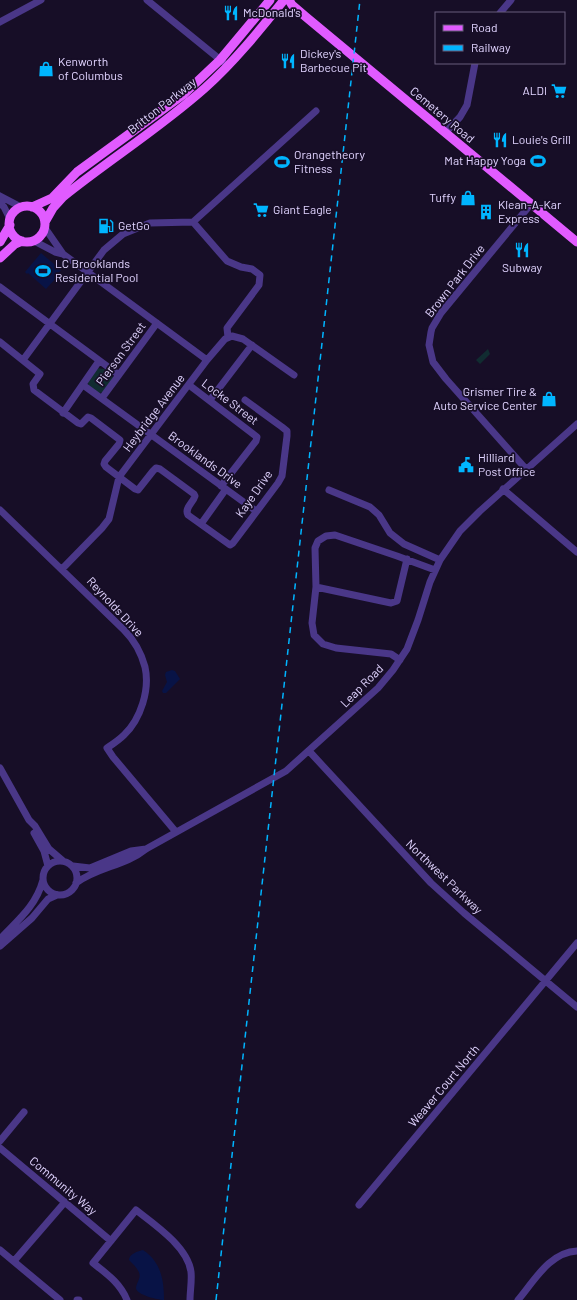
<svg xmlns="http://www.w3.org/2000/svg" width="577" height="1300" font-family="Barlow,sans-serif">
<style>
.green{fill:#112c31}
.water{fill:#081346}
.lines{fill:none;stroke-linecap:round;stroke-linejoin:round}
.minor{stroke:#4a3788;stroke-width:7}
.major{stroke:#e15bff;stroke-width:9}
.rail{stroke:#00b5ff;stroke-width:1.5;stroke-dasharray:6 5;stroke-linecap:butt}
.labels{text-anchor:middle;stroke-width:3.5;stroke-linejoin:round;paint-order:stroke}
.poi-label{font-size:12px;fill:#e1d4ff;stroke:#170e27;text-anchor:start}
.street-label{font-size:12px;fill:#e1d4ff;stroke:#170e27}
</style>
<rect width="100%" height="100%" fill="#170e27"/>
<!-- green -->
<path class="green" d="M488,349L490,354L480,364L476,360Z
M97,368L104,369L112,375L113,378L103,392L99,393C94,390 88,388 88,382Z"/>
<!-- water -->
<path class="water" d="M41,253L61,270L56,276L57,277L46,289L28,273L27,274L25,272Z
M172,670L175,671L180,679L166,693H163L162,691L167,682L165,675L166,672Z
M143,1250C161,1262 164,1280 164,1300C159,1300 136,1295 136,1288C136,1285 138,1282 139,1279C142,1272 134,1265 129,1260C129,1254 138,1251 143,1250Z"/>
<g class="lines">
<!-- minor -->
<path class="minor" d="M147,0L223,62
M500,13L511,0
M0,22L41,0
M445,133L460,117L467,105L475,63
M0,196L21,207
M0,203L4,207L10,219
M193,222L227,261L241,267L252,269L260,275L259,285L227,328L228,337
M45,228L63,254
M34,241L55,252L63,254L207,360
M0,287L119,375
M0,342L40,374L33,384L34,390L78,423L81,424L88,417L91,418L120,440L119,444L105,461L104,464L106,467L135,489L138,490L153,471L156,468L160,469L194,494L195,496C193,503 184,508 188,515L230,545L233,543L278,483L282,476L287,436V431L282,427L245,400
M23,360L104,250L123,234L150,223L193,222L316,111
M83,385L256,511
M189,385L257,437L256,441L221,486
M102,398L157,323
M210,400L252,345
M63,413L99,361
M526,469L446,379L433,362L429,345L431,332L432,328L441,313L531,204
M503,489L577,552
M329,490L370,507L379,515L390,533L404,544L440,560
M0,510L124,630C134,640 141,652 145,667C150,689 141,719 124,735C119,740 113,744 107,748L113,757L176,832
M201,524L226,489
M62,569L102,528L109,519L119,477L207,360L225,339L232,336L243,339L294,375
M316,587L391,603L397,601L407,559
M400,660L391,654L336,648L323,644L314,635L312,623L316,587L315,548L318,541L326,536L335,535L397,556L435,570
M309,751L431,883L464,913L577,1007
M0,768L29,820L35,826L49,849L63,861
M34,833L44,851L48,866
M43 878a17 17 0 1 1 34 0a17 17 0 1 1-34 0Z
M73,866L90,868L131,851L146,849
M76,883C97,867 125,866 146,849L286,771L378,688L393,670L407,649L418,620L430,582L440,560L460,531L480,511L577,424
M0,939C18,920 36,906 43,880
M0,946L32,918L48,899L57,895
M0,1141L24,1112
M0,1148L111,1241
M359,1205L577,943
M0,1250L60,1300
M14,1261L65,1202
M77,1300H79
M127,1300C120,1283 107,1274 93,1263L136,1210C154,1224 188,1247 191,1272C192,1281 190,1291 190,1300
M518,1300C534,1281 550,1252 577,1251"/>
<!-- major -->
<path class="major" d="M289,0L292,5L306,17L577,242
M9 224a18 18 0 1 1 36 0a18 18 0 1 1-36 0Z
M32,207L52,198L77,172L184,94L220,60L270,0
M45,222L53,208L63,197C109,160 160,128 205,88C234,62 259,31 284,0
M0,242L10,225
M0,258L15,244L22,241"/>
<!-- rail -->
<path class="rail" d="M216,1300L360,0"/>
</g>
<!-- icons -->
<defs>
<symbol id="restaurant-bare" viewBox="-9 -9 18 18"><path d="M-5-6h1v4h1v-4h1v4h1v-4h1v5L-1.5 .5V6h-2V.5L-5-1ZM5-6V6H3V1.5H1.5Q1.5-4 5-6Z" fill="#00b5ff" stroke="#170e27" stroke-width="2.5" paint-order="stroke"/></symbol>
<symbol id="shop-bare" viewBox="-9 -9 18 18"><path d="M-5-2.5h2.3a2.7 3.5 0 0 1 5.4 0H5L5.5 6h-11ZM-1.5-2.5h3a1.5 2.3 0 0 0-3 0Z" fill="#00b5ff" stroke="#170e27" stroke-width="2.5" paint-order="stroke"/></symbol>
<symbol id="supermarket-bare" viewBox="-9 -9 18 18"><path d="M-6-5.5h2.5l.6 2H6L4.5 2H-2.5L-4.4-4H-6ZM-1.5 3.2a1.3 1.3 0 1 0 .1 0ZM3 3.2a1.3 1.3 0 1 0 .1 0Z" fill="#00b5ff" stroke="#170e27" stroke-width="2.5" paint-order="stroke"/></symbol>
<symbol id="stadium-bare" viewBox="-9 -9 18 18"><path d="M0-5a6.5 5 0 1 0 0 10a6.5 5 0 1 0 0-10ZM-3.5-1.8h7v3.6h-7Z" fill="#00b5ff" stroke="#170e27" stroke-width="2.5" paint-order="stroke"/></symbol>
<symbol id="building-bare" viewBox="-9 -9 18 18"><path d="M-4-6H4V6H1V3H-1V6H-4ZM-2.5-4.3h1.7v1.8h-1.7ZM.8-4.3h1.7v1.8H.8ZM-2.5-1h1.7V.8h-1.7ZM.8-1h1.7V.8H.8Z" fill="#00b5ff" stroke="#170e27" stroke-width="2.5" paint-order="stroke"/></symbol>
<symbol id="fuel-bare" viewBox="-9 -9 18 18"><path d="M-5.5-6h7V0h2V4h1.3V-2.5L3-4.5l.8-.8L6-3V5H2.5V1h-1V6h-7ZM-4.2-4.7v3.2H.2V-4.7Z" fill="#00b5ff" stroke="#170e27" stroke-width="2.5" paint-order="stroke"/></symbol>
<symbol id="civic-bare" viewBox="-9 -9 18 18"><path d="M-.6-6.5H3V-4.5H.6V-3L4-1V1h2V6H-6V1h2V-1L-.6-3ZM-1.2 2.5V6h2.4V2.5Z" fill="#00b5ff" stroke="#170e27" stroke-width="2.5" paint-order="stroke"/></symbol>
</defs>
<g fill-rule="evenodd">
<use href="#restaurant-bare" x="220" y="2" width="22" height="22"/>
<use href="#restaurant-bare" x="277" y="50" width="22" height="22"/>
<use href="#shop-bare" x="35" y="58" width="22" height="22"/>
<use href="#supermarket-bare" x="548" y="80" width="22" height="22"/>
<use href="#restaurant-bare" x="489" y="129" width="22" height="22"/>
<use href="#stadium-bare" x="527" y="150" width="22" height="22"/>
<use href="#stadium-bare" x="271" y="151" width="22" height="22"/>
<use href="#shop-bare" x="457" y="187" width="22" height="22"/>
<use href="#supermarket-bare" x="250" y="199" width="22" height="22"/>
<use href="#building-bare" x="475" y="201" width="22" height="22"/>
<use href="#fuel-bare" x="95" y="215" width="22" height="22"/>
<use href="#restaurant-bare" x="511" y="239" width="22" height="22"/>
<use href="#stadium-bare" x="32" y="260" width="22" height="22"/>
<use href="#shop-bare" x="538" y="388" width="22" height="22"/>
<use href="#civic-bare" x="455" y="454" width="22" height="22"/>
</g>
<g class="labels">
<!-- poi labels -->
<g class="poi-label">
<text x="243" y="17">McDonald's</text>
<text x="300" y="58">Dickey's<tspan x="300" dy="14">Barbecue Pit</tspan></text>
<text x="58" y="66">Kenworth<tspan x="58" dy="14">of Columbus</tspan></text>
<text x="547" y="95" text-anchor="end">ALDI</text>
<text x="512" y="144">Louie's Grill</text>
<text x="294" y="159">Orangetheory<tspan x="294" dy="14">Fitness</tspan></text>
<text x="526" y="165" text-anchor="end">Mat Happy Yoga</text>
<text x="456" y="202" text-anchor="end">Tuffy</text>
<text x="498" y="209">Klean-A-Kar<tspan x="498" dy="14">Express</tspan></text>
<text x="273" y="214">Giant Eagle</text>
<text x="118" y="230">GetGo</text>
<text x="55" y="268">LC Brooklands<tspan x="55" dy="14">Residential Pool</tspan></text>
<text x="522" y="272" text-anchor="middle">Subway</text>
<text x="537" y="396" text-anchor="end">Grismer Tire &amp;<tspan x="537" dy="14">Auto Service Center</tspan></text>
<text x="478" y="462">Hilliard<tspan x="478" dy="14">Post Office</tspan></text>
</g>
<!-- street labels -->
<g class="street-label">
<text transform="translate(162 106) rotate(-38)" y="4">Britton Parkway</text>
<text transform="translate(442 115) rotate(40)" y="4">Cemetery Road</text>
<text transform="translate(455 281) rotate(-52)" y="4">Brown Park Drive</text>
<text transform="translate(121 354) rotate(-54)" y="4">Pierson Street</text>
<text transform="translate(230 402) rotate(37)" y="4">Locke Street</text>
<text transform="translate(154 413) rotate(-53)" y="4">Heybridge Avenue</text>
<text transform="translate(205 460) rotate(36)" y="4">Brooklands Drive</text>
<text transform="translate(254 494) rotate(-55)" y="4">Kaye Drive</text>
<text transform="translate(115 607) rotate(47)" y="4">Reynolds Drive</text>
<text transform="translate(362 686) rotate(-45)" y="4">Leap Road</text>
<text transform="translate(444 877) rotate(44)" y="4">Northwest Parkway</text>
<text transform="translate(444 1086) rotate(-50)" y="4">Weaver Court North</text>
<text transform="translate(63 1186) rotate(40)" y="4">Community Way</text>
</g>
</g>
<!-- legend -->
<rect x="435" y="12" width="130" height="52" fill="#170e27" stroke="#685d7d"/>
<rect x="443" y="25" width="20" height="6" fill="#e15bff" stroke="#685d7d"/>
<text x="471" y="32" font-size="12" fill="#e1d4ff">Road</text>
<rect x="443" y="45" width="20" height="6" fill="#00b5ff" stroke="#685d7d"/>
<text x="471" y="52" font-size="12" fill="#e1d4ff">Railway</text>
</svg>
